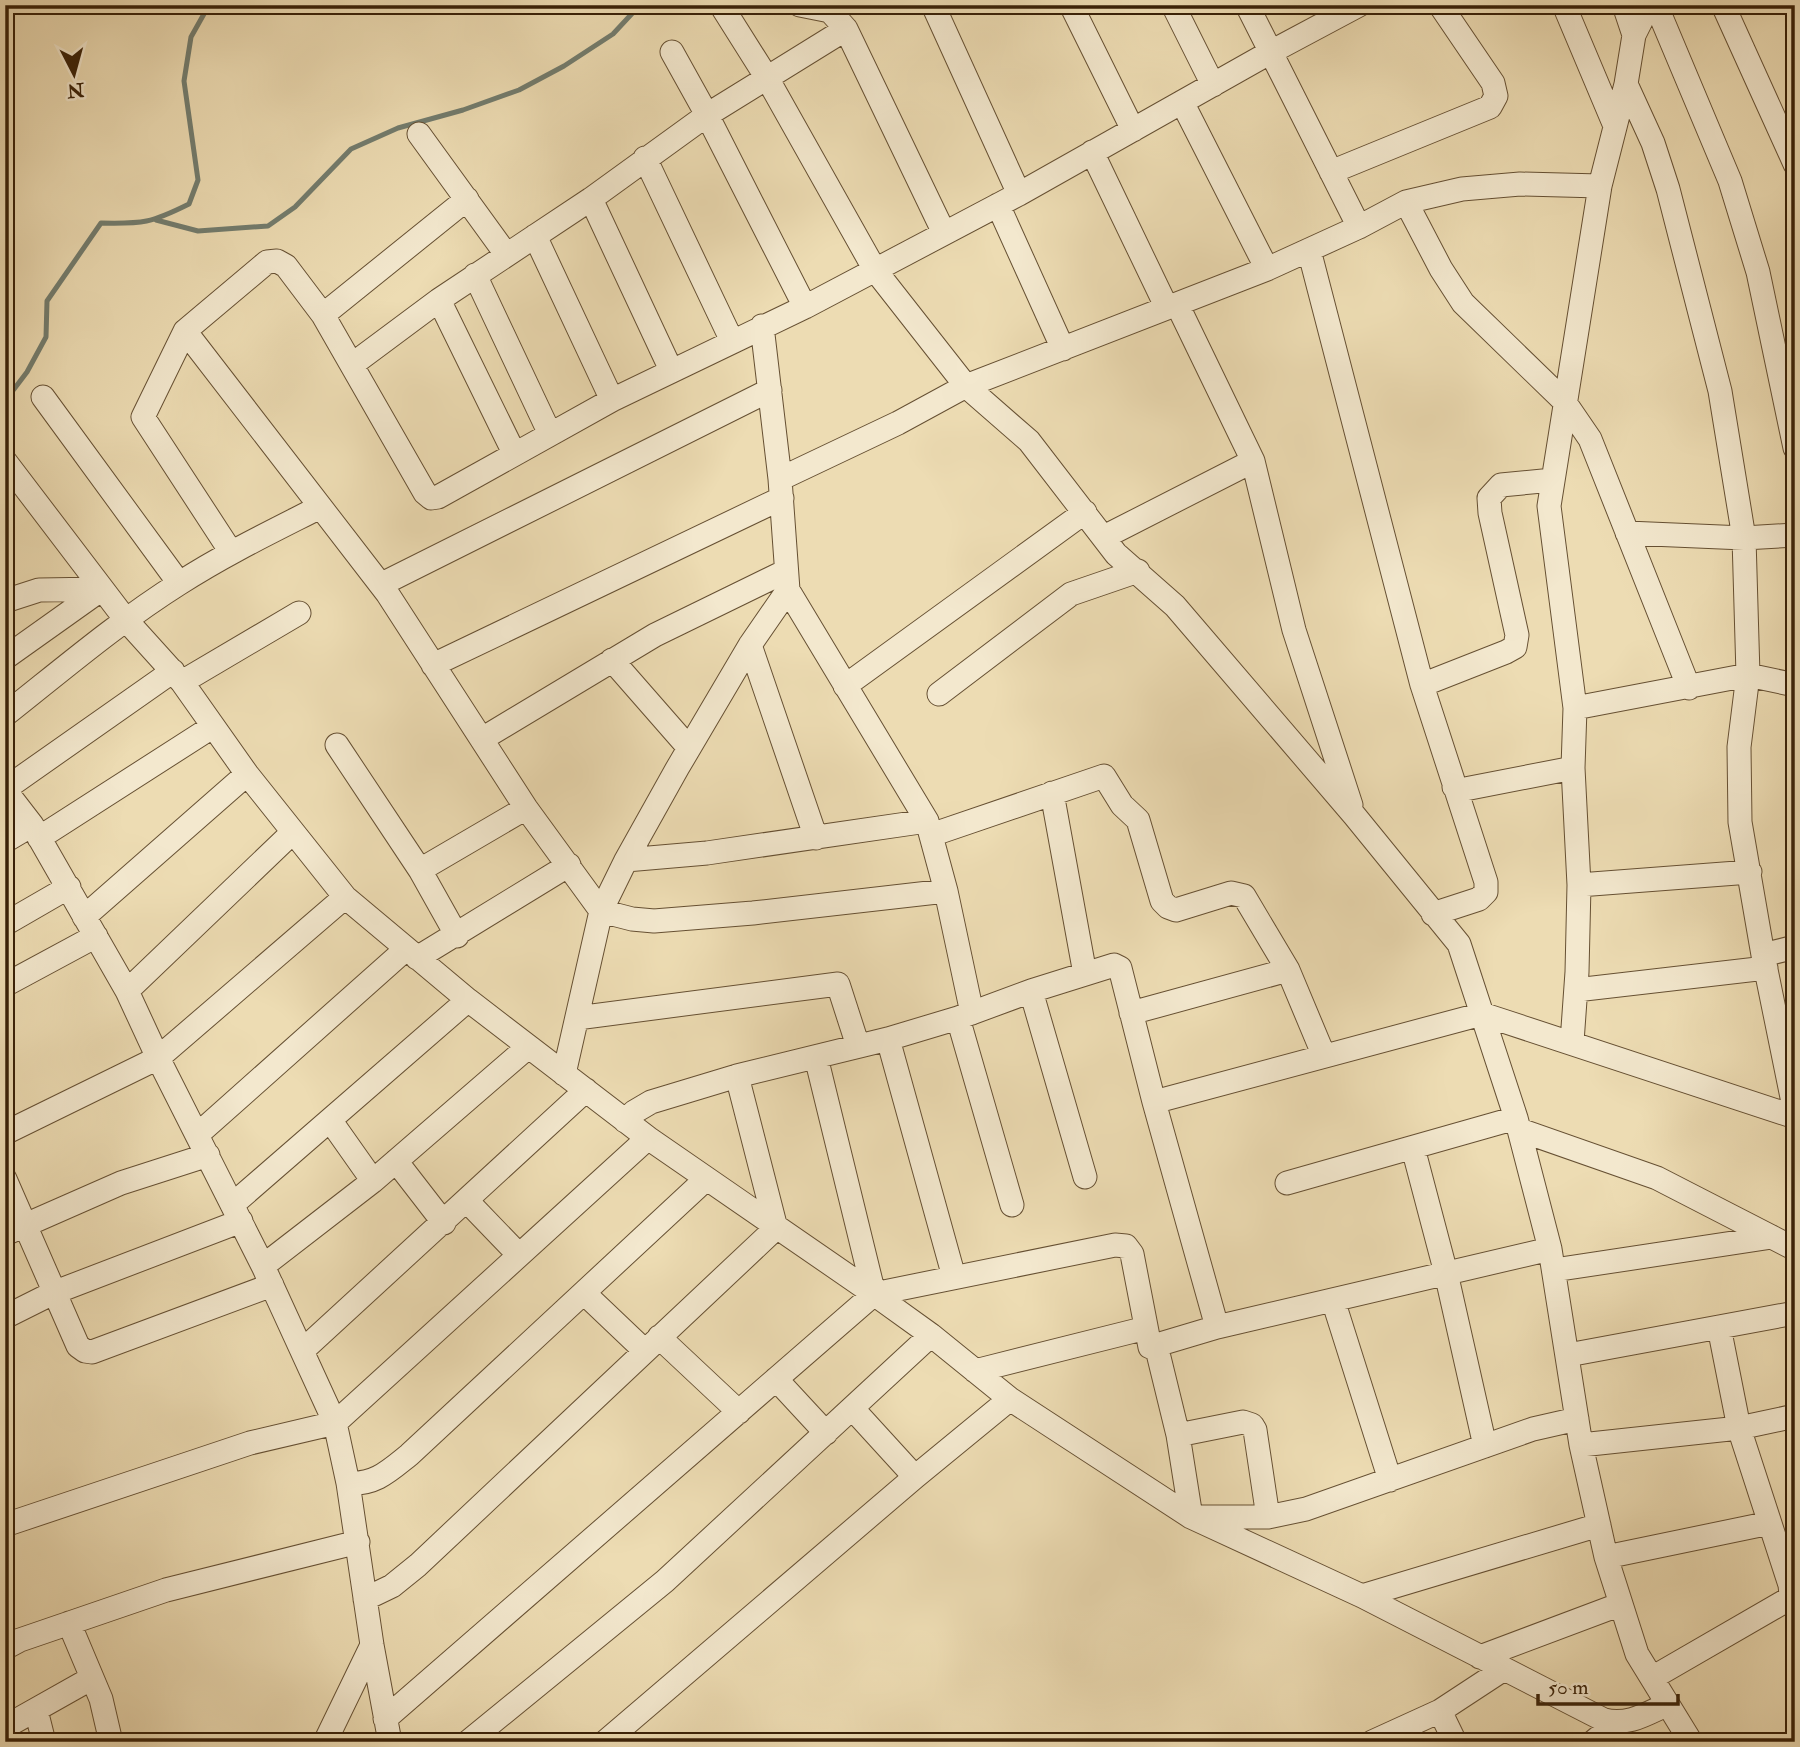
<svg xmlns="http://www.w3.org/2000/svg" width="1800" height="1747" font-family="'IM FELL Double Pica',serif">
<style>
.lines{fill:none;stroke-linecap:round;stroke-linejoin:round}
.stream{stroke:#737d6f;stroke-width:5}
.minor-casing{stroke:#665033;stroke-width:25}
.minor{stroke:#f3e8ce;stroke-width:23}
</style>
<rect width="100%" height="100%" fill="#eddcb3"/>
<filter id="stains"><feTurbulence type="fractalNoise" baseFrequency=".00286" numOctaves="4"/><feColorMatrix values="0 0 0 0 .2 0 0 0 0 .09 0 0 0 0 .02 0 0 0 .5 -.17"/></filter>
<radialGradient id="worn" r=".72"><stop offset=".6" stop-color="#630" stop-opacity="0"/><stop offset="1" stop-color="#630" stop-opacity=".3"/></radialGradient>
<g class="lines">
<!-- stream -->
<path class="stream" d="M156,220L198,231L268,226L295,207L351,149L398,128L463,110L519,90L564,66L613,34L640,5
M5,401L27,372L46,337L47,301L101,223C143,224 151,223 189,204L198,180L184,81L191,37L209,5"/>
<defs>
<path id="minor" d="M721,5L767,78L875,270L966,386L1029,441L1116,554L1175,606L1354,815L1459,944L1516,1118L1550,1249L1581,1445L1606,1557L1637,1654L1691,1742
M800,5L830,11L846,29L944,233
M933,5L1019,194
M1071,5L1133,130
M1173,5L1213,85
M1247,5L1359,227
M1564,5L1615,126
M1624,5L1634,35
M1656,5L1730,181L1758,272L1795,448
M1723,5L1795,164
M672,52L707,115L805,307
M1626,84L1653,143L1668,189L1720,391L1744,538L1748,675L1739,747L1740,822L1763,955L1795,1112
M1182,102L1267,269
M419,134L506,254
M1092,152L1167,308
M645,158L732,341
M1331,172L1490,107L1496,96L1493,83L1440,5
M591,199L671,370
M1406,202L1441,269L1463,303L1564,401L1590,439L1689,688
M998,205L1063,349
M535,236L612,400
M1309,250L1422,685L1486,882V892L1479,899L1433,914
M475,275L550,434
M439,300L514,453
M1177,304L1253,461L1294,630L1351,805
M323,315L467,199
M762,326L780,479L788,590L927,821L946,891L972,1013
M185,331L387,593L526,808L601,911L632,919L654,921L753,913L946,891
M353,364L439,300L591,199L707,115L846,29
M43,397L179,583
M5,461L126,620L182,682L247,774L345,897L468,1000L648,1138L874,1294L931,1335L1010,1399L1191,1517L1362,1596L1604,1720C1628,1726 1646,1714 1668,1704
M780,479L898,423L966,386L1267,269L1359,227L1406,202L1462,189L1520,184L1600,186
M1627,533L1744,538L1795,535
M1104,537L1253,461
M231,552L143,417L185,331L267,262L277,261L286,266L323,315L425,493L431,498L438,497L612,400L805,307L1019,194L1269,53L1359,5
M387,593L385,586L388,581L770,390
M5,601L39,590L102,589
M750,645L816,838
M5,658L102,589
M612,660L689,748
M433,665L782,498
M182,682L299,613
M1422,685L1506,652L1515,647L1517,635L1490,513L1489,498L1501,485L1553,480
M845,686L1085,512
M939,694L1071,594L1138,571
M1575,708L1748,675L1795,685
M5,715C62,670 118,622 180,583C225,554 273,531 320,507
M482,739L655,635L786,571
M337,745L420,870L457,936
M1454,787L1465,789L1573,768
M5,789L173,671
M5,790L32,825L127,991L158,1058L263,1266L335,1423L348,1483L372,1645L390,1742
M1052,793L1085,974
M931,835L1104,776L1122,805L1138,820L1162,901L1168,907L1176,910L1231,893L1244,896L1288,970L1324,1056
M39,838L212,727
M5,841L32,825
M626,860L707,853L927,821
M420,870L526,808
M1579,885L1750,872
M84,917L247,774
M5,924L69,887
M1763,955L1795,947
M417,958L569,865
M5,985L96,936
M1576,990L1766,968
M127,991L292,833
M1031,991L1085,1177
M1131,1013L1288,970
M577,1018L838,984L858,1046
M958,1018L1012,1205
M888,1039L954,1277
M1572,1042L1577,972L1579,885L1573,768L1575,708L1549,506L1600,186L1626,84L1634,35L1649,5
M816,1057L874,1294
M564,1074L601,911L626,860L678,767L750,645L788,590
M1154,1102L1482,1014L1795,1117
M330,1120L373,1181
M625,1121L634,1112L651,1102L737,1076L888,1039L958,1018L1031,991L1114,965L1120,968L1154,1102L1217,1327
M1520,1130L1657,1178L1795,1249
M5,1133L158,1058L345,897
M197,1135L406,949
M1413,1148L1446,1273L1485,1446
M396,1161L444,1223
M5,1179L78,1346L85,1351L92,1352L272,1285
M1287,1183L1516,1118
M467,1201L519,1255
M232,1205L468,1000
M5,1234L121,1183L208,1155
M263,1266L373,1181L528,1047
M1554,1270L1772,1237
M584,1293L645,1351
M1333,1300L1390,1480
M5,1317L53,1293L241,1221
M659,1337L739,1412
M1156,1345L1178,1435L1191,1517
M302,1351L586,1090
M1568,1355L1795,1313
M975,1371L1146,1328
M776,1379L826,1433
M852,1408L915,1477
M1178,1435L1243,1422L1252,1425L1255,1430L1268,1517
M1581,1445L1739,1428L1795,1416
M348,1483C375,1485 389,1471 409,1455L706,1179
M1202,1517H1268L1306,1509L1533,1429L1577,1419
M5,1525L250,1443L335,1423L648,1138
M1606,1557L1770,1523
M1362,1596L1599,1525
M365,1599L392,1586L418,1565L776,1228L737,1076
M69,1623L101,1699L111,1742
M5,1648L20,1640L166,1590L358,1542
M1480,1657L1621,1604
M1652,1678L1787,1600L1791,1595L1790,1585L1739,1428L1719,1327
M36,1710L44,1742
M1440,1711L1455,1742
M385,1719L874,1294L1115,1245L1126,1246L1132,1254L1150,1347L1217,1327L1550,1249
M5,1727L92,1678
M325,1742L372,1645
M468,1742L665,1581L931,1335
M605,1742L915,1477L1010,1399
M1372,1742L1440,1711L1504,1669
M1593,1742L1616,1723"/>
</defs>
<!-- minor casing -->
<use href="#minor" class="minor-casing"/>
<!-- minor -->
<use href="#minor" class="minor"/>
</g>
<!-- margin -->
<rect width="1800" height="1747" fill="none" stroke="#eddcb3" stroke-width="28"/>
<rect x="7" y="7" width="1786" height="1733" fill="none" stroke="#392108" stroke-width="3.5"/>
<rect x="14" y="14" width="1772" height="1719" fill="none" stroke="#392108" stroke-width="2"/>
<!-- north arrow -->
<g transform="translate(74 74) rotate(174)" stroke="#f3e8ce" stroke-width="5" paint-order="stroke">
<path d="M0-5L12 26L0 18L-12 26Z" fill="#392108"/>
<text y="-10" font-size="19" font-weight="bold" text-anchor="middle" fill="#392108">N</text>
</g>
<!-- scale -->
<path d="M1538 1694v10h140v-10" fill="none" stroke="#392108" stroke-width="3.5"/>
<text x="1548" y="1694" font-size="21" fill="#392108" stroke="#f3e8ce" stroke-width="5" paint-order="stroke">50 m</text>
<rect width="100%" height="100%" filter="url(#stains)"/>
<rect width="100%" height="100%" fill="url(#worn)"/>
</svg>
